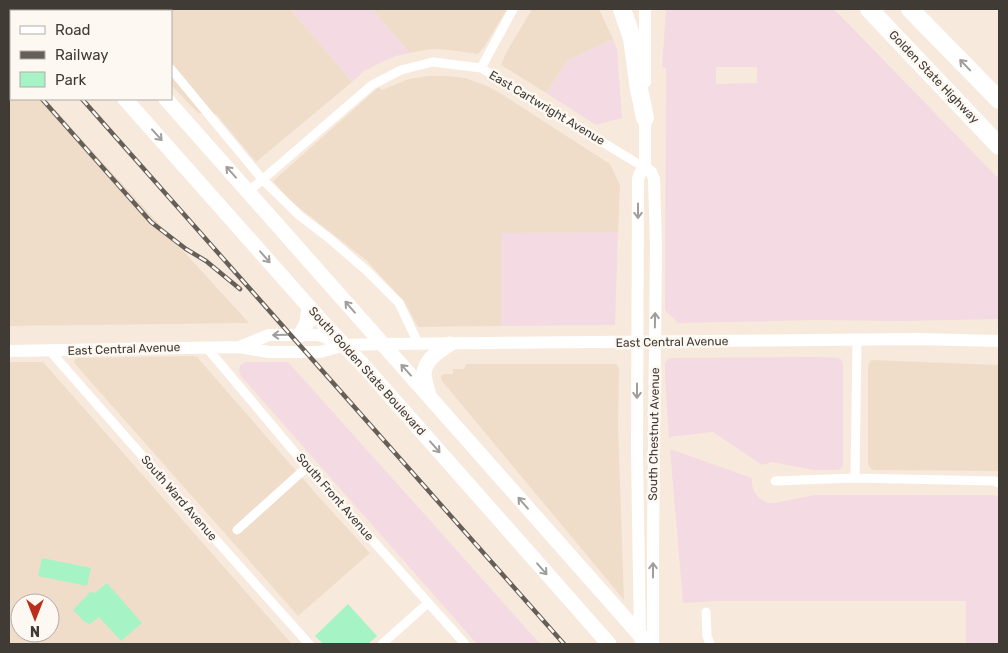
<svg xmlns="http://www.w3.org/2000/svg" width="1008" height="653" font-family="Rubik,sans-serif">
<style>
.commercial{fill:#f4dae2;fill-rule:evenodd}
.built{fill:#efddca;fill-rule:evenodd}
.green{fill:#a6f3c5}
.lines{fill:none;stroke-linecap:round;stroke-linejoin:round}
.street{stroke:#fff;stroke-width:9}
.secondary{stroke:#fff;stroke-width:12}
.primary{stroke:#fff;stroke-width:15}
.highway{stroke:#fff;stroke-width:18}
.rail-casing{stroke:#665f58;stroke-width:4.5}
.rail{stroke:#fef8f3;stroke-width:2.5;stroke-dasharray:8;stroke-linecap:butt}
.oneway{stroke:#a09d9a}
.labels{text-anchor:middle;stroke-width:5;stroke-linejoin:round;paint-order:stroke}
.street-label{font-size:12px;fill:#403b35;stroke:#fef8f3}
</style>
<rect width="100%" height="100%" fill="#f7eadc"/>
<!-- commercial -->
<path class="commercial" d="M290,9H372L410,53L396,56L382,62L364,71L352,82Z
M680,9H834L999,179V319L900,321L817,320L678,323L665,310L666,68L662,67L666,10ZM716,67H757V83L716,84Z
M613,39L617,49L622,118L596,125L546,93L568,60Z
M618,232L615,325L501,326V233Z
M817,357L838,358L842,360L843,364V465L841,468L838,470H814L772,462L762,465L713,432L669,437L665,379V364L667,360L670,358Z
M247,362H288L444,536L540,644H477L241,376L239,370L240,366L242,364Z
M670,449L752,478V485L754,491L758,497L764,501L769,503H775L814,495H992L999,496V644H966V601H715L683,603Z"/>
<!-- built -->
<path class="built" d="M108,9H290L352,82L256,162L216,114L198,113L171,85V11H111Z
M372,9H507L484,47L478,54L449,50L431,49L410,53Z
M532,9H599L613,39L568,60L546,93L501,65L506,53Z
M428,76H447L465,78L485,85L500,93L610,164L620,185L618,232L501,233V326L418,327L404,301L366,260L288,199L273,181L379,87L382,90L409,79Z
M9,79H11V99H45L249,323L9,326Z
M193,356L197,357L318,496L370,553L298,616L75,364L74,362L75,359L78,358Z
M872,360L999,365V471L874,470L870,468L868,464V366L870,361Z
M9,362H43L292,644H9ZM20,603H50V633H20Z
M466,364H615L617,365L619,368L618,425L624,600L442,381L441,377L442,375L444,374H453V369H463L465,367Z"/>
<!-- green -->
<path class="green" d="M42,558L91,568L87,586L38,576Z
M107,583L142,623L121,641L99,617L90,624L85,622L73,610L90,592L95,593Z
M348,604L377,636L368,644H323L315,636Z"/>
<g class="lines">
<!-- street -->
<path class="street" d="M120,9L122,11
M481,68L513,9
M171,69L262,179L300,216L330,239L367,271L399,303L419,345
M248,192L372,85L401,70L433,62L481,68L645,168
M207,348L307,467L465,644
M50,351L217,541L309,644
M855,478L857,340
M775,481L855,478L994,481L999,483
M237,530L307,467
M706,612L707,636L710,644
M382,644L428,603"/>
<!-- secondary -->
<path class="secondary" d="M645,9V82
M645,168L651,172L654,179L656,246L653,549V644
M239,347L269,335H319L342,344
M9,351L239,347L269,352H320L345,345L382,344L916,339L999,341
M640,639L637,453L638,179L640,173L645,168V109"/>
<!-- primary -->
<path class="primary" d="M45,9L47,11
M86,9L88,11
M125,99L326,326L363,365L609,644
M166,99L648,644
M300,335L307,323L309,307
M429,395C427,389 425,381 424,375C424,360 439,351 450,344"/>
<!-- highway -->
<path class="highway" d="M622,9L632,38L639,89L645,118
M869,9L999,146
M910,9L999,100"/>
<defs>
<path id="rail" d="M9,16L11,19
M42,99L151,222L186,249L206,261L240,289
M82,99L564,644"/>
</defs>
<!-- rail casing -->
<use href="#rail" class="rail-casing"/>
<!-- rail -->
<use href="#rail" class="rail"/>
</g>
<!-- one-way arrows -->
<defs><path id="oneway-shaft" d="M-6 0H5M1.5-3L5.5 0L1.5 3" fill="none" stroke-width="1.6" stroke-linecap="round" stroke-linejoin="round" transform="scale(1.25)"/></defs>
<g class="oneway">
<use href="#oneway-shaft" transform="translate(965 65) rotate(-134)"/>
<use href="#oneway-shaft" transform="translate(157 135) rotate(48)"/>
<use href="#oneway-shaft" transform="translate(231 172) rotate(-132)"/>
<use href="#oneway-shaft" transform="translate(638 211) rotate(90)"/>
<use href="#oneway-shaft" transform="translate(265 257) rotate(49)"/>
<use href="#oneway-shaft" transform="translate(350 307) rotate(-131)"/>
<use href="#oneway-shaft" transform="translate(655 320) rotate(-89)"/>
<use href="#oneway-shaft" transform="translate(280 335) rotate(179)"/>
<use href="#oneway-shaft" transform="translate(406 370) rotate(-132)"/>
<use href="#oneway-shaft" transform="translate(637 391) rotate(90)"/>
<use href="#oneway-shaft" transform="translate(435 447) rotate(49)"/>
<use href="#oneway-shaft" transform="translate(523 503) rotate(-131)"/>
<use href="#oneway-shaft" transform="translate(542 569) rotate(49)"/>
<use href="#oneway-shaft" transform="translate(653 570) rotate(-90)"/>
</g>
<g class="labels">
<!-- street labels -->
<g class="street-label">
<text transform="translate(934 77) rotate(46)" y="4">Golden State Highway</text>
<text transform="translate(547 108) rotate(31)" y="4">East Cartwright Avenue</text>
<text transform="translate(672 342) rotate(-1)" y="4">East Central Avenue</text>
<text transform="translate(124 349) rotate(-2)" y="4">East Central Avenue</text>
<text transform="translate(367 371) rotate(48)" y="4">South Golden State Boulevard</text>
<text transform="translate(654 434) rotate(-89)" y="4">South Chestnut Avenue</text>
<text transform="translate(335 497) rotate(49)" y="4">South Front Avenue</text>
<text transform="translate(179 498) rotate(49)" y="4">South Ward Avenue</text>
</g>
</g>
<!-- border -->
<rect width="1008" height="653" fill="none" stroke="#403b35" stroke-width="20"/>
<!-- legend -->
<rect x="10" y="10" width="162" height="90" fill="#fef8f3" stroke="#b2aca7"/>
<rect x="20" y="26" width="25" height="8" fill="#ffffff" stroke="#b2aca7"/>
<text x="55" y="35" font-size="15" fill="#403b35">Road</text>
<rect x="20" y="51" width="25" height="8" fill="#665f58" stroke="#b2aca7"/>
<text x="55" y="60" font-size="15" fill="#403b35">Railway</text>
<rect x="20" y="72" width="25" height="15" fill="#a6f3c5" stroke="#b2aca7"/>
<text x="55" y="85" font-size="15" fill="#403b35">Park</text>
<!-- north arrow -->
<g transform="translate(35 618) rotate(180)"><circle r="24" fill="#fef8f3" stroke="#b2aca7"/>
<path d="M0-4L9 19L0 12L-9 19Z" fill="#bb2f1a"/>
<text y="-8" font-size="14" font-weight="bold" text-anchor="middle" fill="#403b35">N</text>
</g>
</svg>
